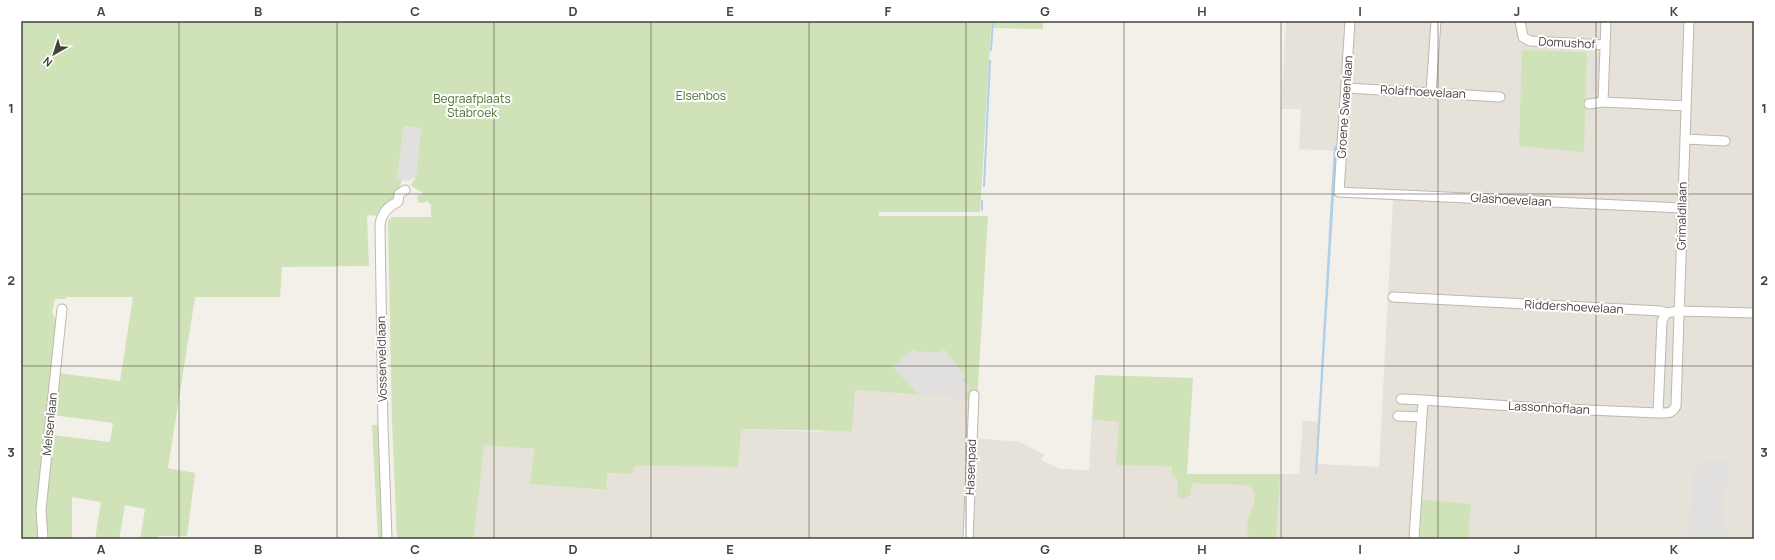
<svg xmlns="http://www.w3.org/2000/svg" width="1775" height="560" font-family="Manrope,sans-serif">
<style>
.residential{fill:#e6e2d9}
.green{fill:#cfe2b8}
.parking{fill:#e2e0de}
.water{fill:#aed0e8}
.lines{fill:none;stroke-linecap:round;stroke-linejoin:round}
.stream{stroke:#aed0e8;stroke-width:2}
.minor-casing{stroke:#beb8ad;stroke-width:11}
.minor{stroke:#fff;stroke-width:9}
.grid{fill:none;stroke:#464139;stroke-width:1;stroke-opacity:0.55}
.labels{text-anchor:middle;stroke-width:4;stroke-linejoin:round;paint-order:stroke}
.street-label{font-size:12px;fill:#464139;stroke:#fff}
.park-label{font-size:12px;fill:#497232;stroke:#fff}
.neatline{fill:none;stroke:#464139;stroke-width:1.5}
.grid-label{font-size:13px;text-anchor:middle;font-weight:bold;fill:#464139}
</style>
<rect width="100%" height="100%" fill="#f3f0ea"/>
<!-- residential -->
<path class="residential" d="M1286,21H1754V539H474L484,445L534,449L530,484L606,490L607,473L632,474L633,466L738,467L740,429L822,432L855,390L965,398L971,403L975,438L1020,442L1045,455L1041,460L1060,469L1089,470L1092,420L1119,422L1117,465L1187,468V475L1299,474L1303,421L1320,422L1318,464L1379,467L1393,200L1334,197L1337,151L1299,149L1301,109H1281Z"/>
<!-- green -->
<path class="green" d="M21,21H1043V29L991,28L980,212H879V216H988L977,403H971L965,398L855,390L852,431L741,429L738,467L634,466L633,474L607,473L606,490L530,484L534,449L484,445L474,539H397L392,423L388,221L392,217H431V205L427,201L423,203L418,202L417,196L423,193L410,185L415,179L414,177L416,175L421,128L404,126L397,180H402L400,187L396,194L379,216L367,215L369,266L282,267L280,297H195L168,468L195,473L187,536H158L157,539H140L145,509L125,505L119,539H95L101,502L72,497V539H45L43,514L52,435L110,442L113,423L53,415L58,373L120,381L133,297H66V299H55L52,313L57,321L40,539H21Z
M1522,50L1587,52L1584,152L1519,146Z
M1095,375L1193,378L1187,474H1280L1276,539H1251C1236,520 1269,498 1247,485L1192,483L1190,495L1183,499L1179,498L1177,494L1178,480L1172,476V467L1116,465L1119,422L1092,420Z
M372,425H378L383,539H378Z
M1422,500L1471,504L1468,539H1420Z"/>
<!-- parking -->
<path class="parking" d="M1599,55L1598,89L1591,94L1592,61Z
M404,126L421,128L416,175L410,181L397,180Z
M1665,335L1671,339L1669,364L1664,361Z
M914,348L916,351L939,353L944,349L966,376L962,379L970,388L966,393L965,398L919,395L893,367Z
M1667,368L1672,372L1671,401L1665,396Z
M1699,461H1729V483H1724L1723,519L1726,527V539H1688L1693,467H1699Z"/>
<!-- water -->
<path class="water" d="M1334,146H1337L1317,474H1315Z"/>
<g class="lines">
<!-- stream -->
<path class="stream" d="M991,50L993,21
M984,186L990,61
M982,210V201"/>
<defs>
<path id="minor" d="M1350,21L1339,192L1682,208
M1520,21L1523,37L1530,41L1605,45
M1346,88L1500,97
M1431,93L1436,21
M1603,102L1606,21
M1589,104L1603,102L1686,106
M1685,139L1725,141
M1393,297L1661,311L1666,313L1679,311L1754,313
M1401,399L1423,400L1414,539
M1423,400L1542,408L1658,413C1667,413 1672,414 1676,406L1689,21
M1658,413L1662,321L1666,313
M1398,416L1422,417
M43,539L41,510L62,309
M387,539L383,425L380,224C382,213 388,206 398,202L399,194L405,190
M968,539L974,395"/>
</defs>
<!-- minor casing -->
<use href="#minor" class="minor-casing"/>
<!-- minor -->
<use href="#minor" class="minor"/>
</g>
<!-- grid -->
<path class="grid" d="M179,21V539M337,21V539M494,21V539M651,21V539M809,21V539M966,21V539M1124,21V539M1281,21V539M1438,21V539M1596,21V539M21,194H1754M21,366H1754"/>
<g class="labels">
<!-- street labels -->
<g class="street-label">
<text transform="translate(1567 43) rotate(3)" y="4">Domushof</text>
<text transform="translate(1423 92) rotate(3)" y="4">Rolafhoevelaan</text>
<text transform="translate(1345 107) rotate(-86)" y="4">Groene Swaenlaan</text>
<text transform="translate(1511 200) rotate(3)" y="4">Glashoevelaan</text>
<text transform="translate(1682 216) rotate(-89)" y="4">Grimaldilaan</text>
<text transform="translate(1574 307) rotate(3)" y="4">Riddershoevelaan</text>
<text transform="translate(382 359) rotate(-91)" y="4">Vossenveldlaan</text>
<text transform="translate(1549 408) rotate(3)" y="4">Lassonhoflaan</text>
<text transform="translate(50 424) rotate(-84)" y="4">Melsenlaan</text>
<text transform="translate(971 467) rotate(-88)" y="4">Hasenpad</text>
</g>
<!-- park labels -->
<g class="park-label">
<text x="701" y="100">Elsenbos</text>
<text x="472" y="103">Begraafplaats<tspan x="472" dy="14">Stabroek</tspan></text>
</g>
</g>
<!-- border -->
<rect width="1775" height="560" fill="none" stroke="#ffffff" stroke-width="44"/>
<!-- north arrow -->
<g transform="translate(54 54) rotate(219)" stroke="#ffffff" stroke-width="3" paint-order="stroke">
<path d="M0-3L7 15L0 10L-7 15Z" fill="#464139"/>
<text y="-6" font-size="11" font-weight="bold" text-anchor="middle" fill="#464139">N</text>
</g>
<rect x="22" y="22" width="1731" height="516" class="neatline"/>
<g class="grid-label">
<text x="101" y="16">A</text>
<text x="258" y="16">B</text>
<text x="415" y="16">C</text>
<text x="573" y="16">D</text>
<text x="730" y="16">E</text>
<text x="888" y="16">F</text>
<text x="1045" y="16">G</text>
<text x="1202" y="16">H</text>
<text x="1360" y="16">I</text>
<text x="1517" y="16">J</text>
<text x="1674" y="16">K</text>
<text x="11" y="113">1</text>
<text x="1764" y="113">1</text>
<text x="11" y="285">2</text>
<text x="1764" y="285">2</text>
<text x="11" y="457">3</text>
<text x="1764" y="457">3</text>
<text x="101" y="554">A</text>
<text x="258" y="554">B</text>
<text x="415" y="554">C</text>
<text x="573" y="554">D</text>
<text x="730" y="554">E</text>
<text x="888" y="554">F</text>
<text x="1045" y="554">G</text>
<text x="1202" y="554">H</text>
<text x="1360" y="554">I</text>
<text x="1517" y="554">J</text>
<text x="1674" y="554">K</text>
</g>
</svg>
